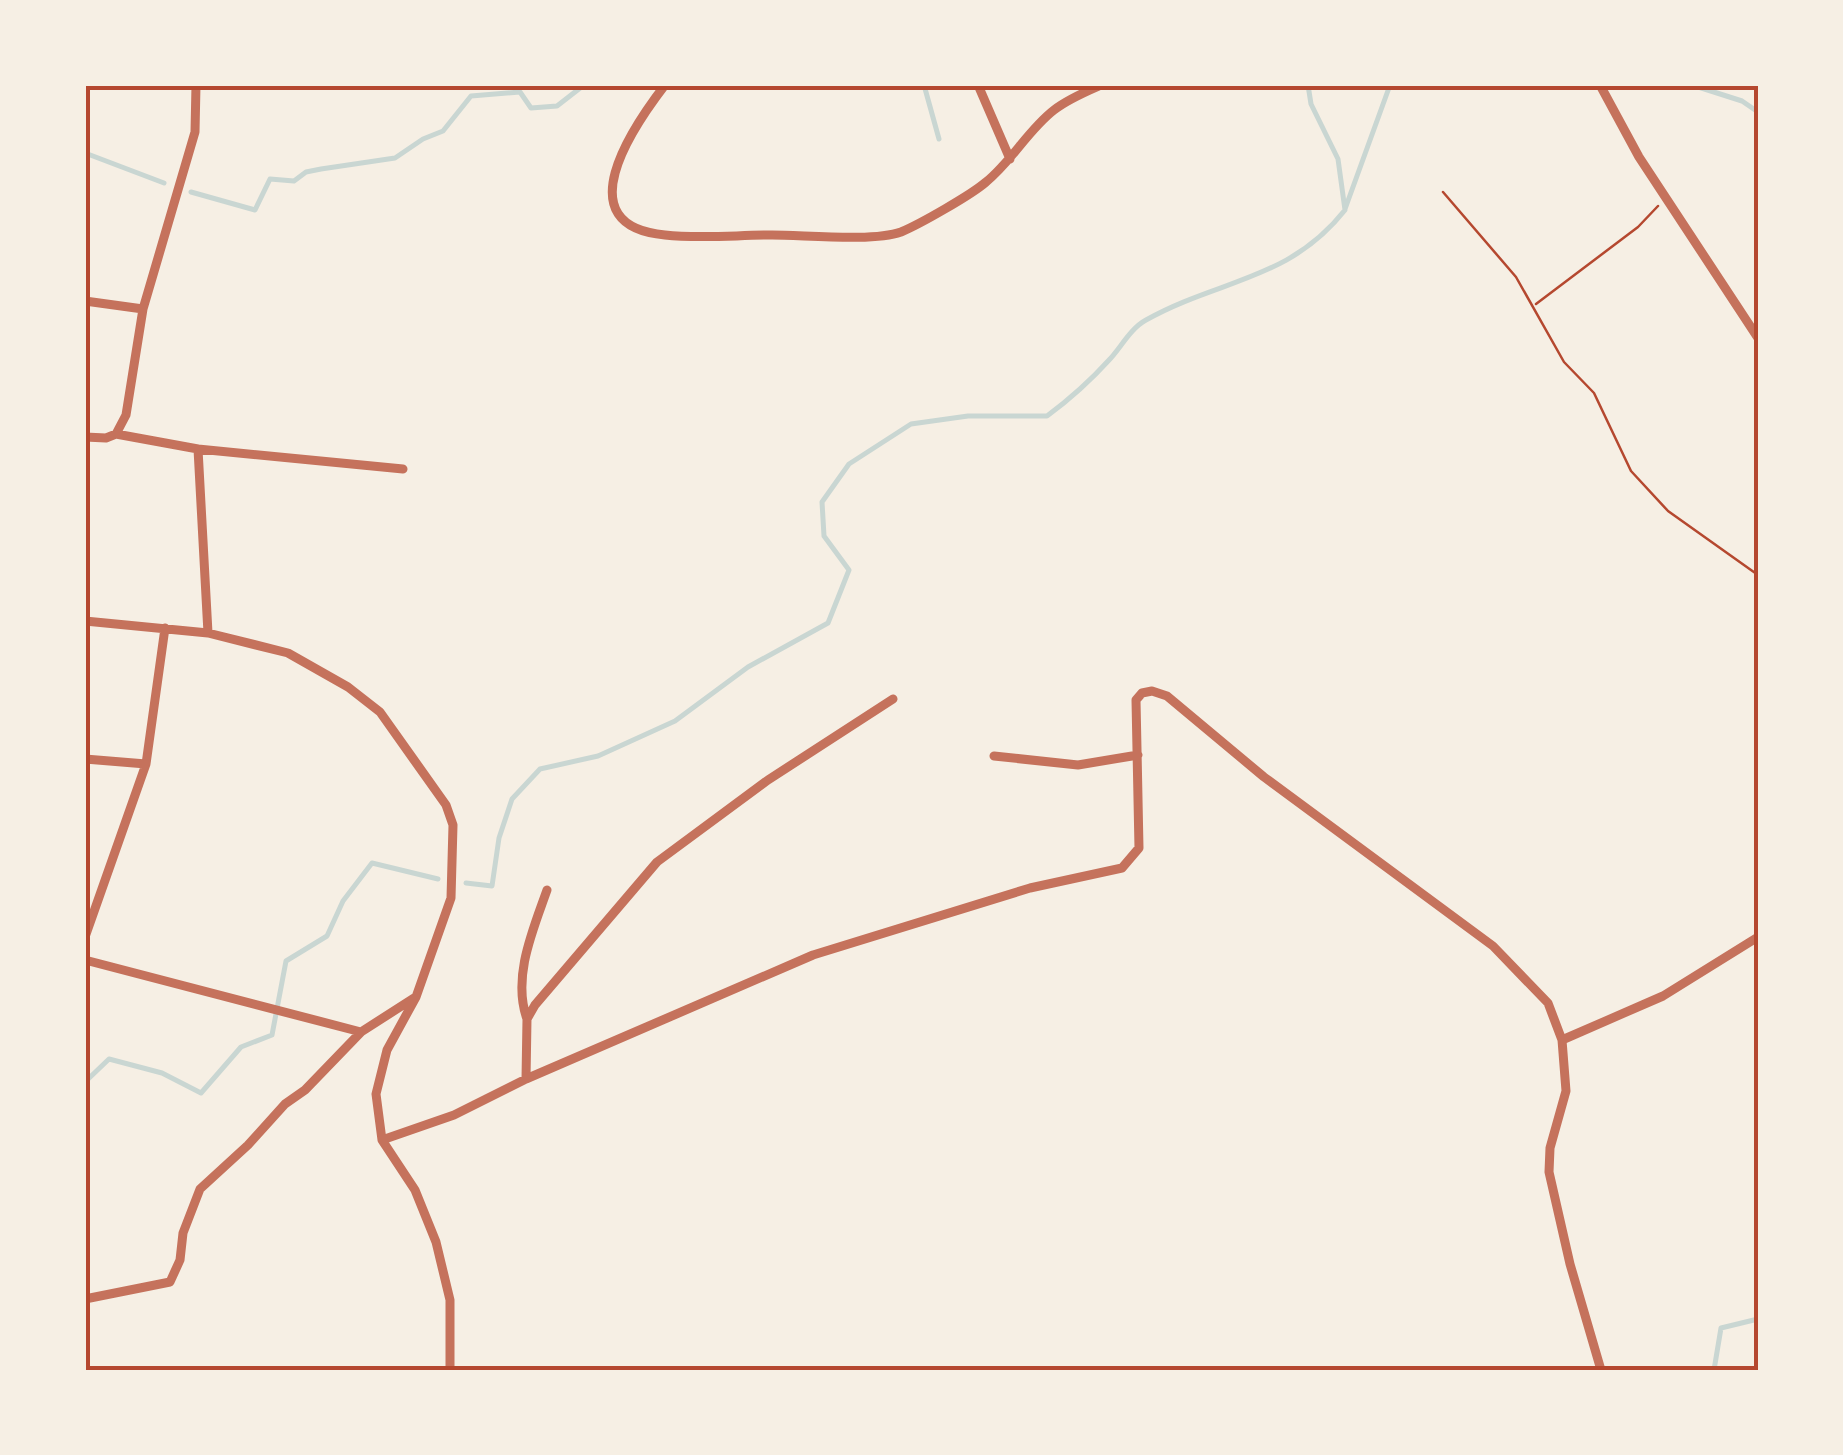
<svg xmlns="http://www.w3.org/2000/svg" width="1843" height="1455" font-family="'DejaVu Sans',sans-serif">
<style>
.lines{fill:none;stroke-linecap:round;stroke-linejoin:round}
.stream{stroke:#c9d6d2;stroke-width:5}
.path{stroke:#b5482f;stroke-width:2.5}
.minor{stroke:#c5725c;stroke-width:9}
.neatline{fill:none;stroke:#b5482f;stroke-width:4}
</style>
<rect width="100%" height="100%" fill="#f6efe4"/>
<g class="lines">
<!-- stream -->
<path class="stream" d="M924,85L939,139
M1692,85L1742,101L1758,112
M85,153L164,183
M191,192L255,210L270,179L294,181L306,172L321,169L395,158L423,139L443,131L471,96L520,92L531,108L557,106L584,85
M1345,209L1390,85
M466,883L492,886L499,838L512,799L540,769L598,756L675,721L748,667L828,623L849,570L824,536L822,502L849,464L911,424L968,416H1047C1070,399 1091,380 1110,359C1121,347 1131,328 1146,320C1219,279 1289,281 1345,210L1338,159L1311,104L1308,85
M85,1082L109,1059L162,1073L201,1093L241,1047L272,1035L286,961L327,936L343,901L372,863L438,879
M1714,1370L1721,1328L1758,1319"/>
<!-- path -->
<path class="path" d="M1443,192L1516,277L1564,362L1594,393L1631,471L1668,511L1758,575
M1536,304L1638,227L1658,206"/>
<!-- minor -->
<path class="minor" d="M665,85C632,128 565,226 665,235C700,239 737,235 772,235C805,235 873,242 901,232C920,224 971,195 986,182C1012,161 1028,130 1054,110C1068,99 1085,92 1101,85
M978,85L1010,159
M1600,85L1639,157L1758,338
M85,301L143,309
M116,434L126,415L143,309L195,132L196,85
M85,437L106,438L116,434L198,449L208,633
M198,449L403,469
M85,621L208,633L288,653L348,687L380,712L446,805L453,825L451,898L416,997L387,1050L376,1094L382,1140L415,1190L436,1242L450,1300V1370
M994,756L1078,765L1138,755
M85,759L146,764
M85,937L146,764L165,628
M85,960L361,1032
M527,1019C512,977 533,930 547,890
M1562,1040L1663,996L1758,937
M526,1079L527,1019L535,1005L657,862L768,780L893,699
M382,1140L454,1115L526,1079L813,955L1030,888L1122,868L1139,848L1136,700L1142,693L1152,691L1167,696L1264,777L1493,946L1548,1003L1562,1040L1566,1091L1550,1148L1549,1172L1570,1264L1601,1370
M85,1299L170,1282L180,1260L183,1233L200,1189L248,1145L285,1104L305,1090L361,1032L414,998"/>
</g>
<!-- border -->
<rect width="1843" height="1455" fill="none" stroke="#f6efe4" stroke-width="175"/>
<rect x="88" y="88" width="1668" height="1280" class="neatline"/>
</svg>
